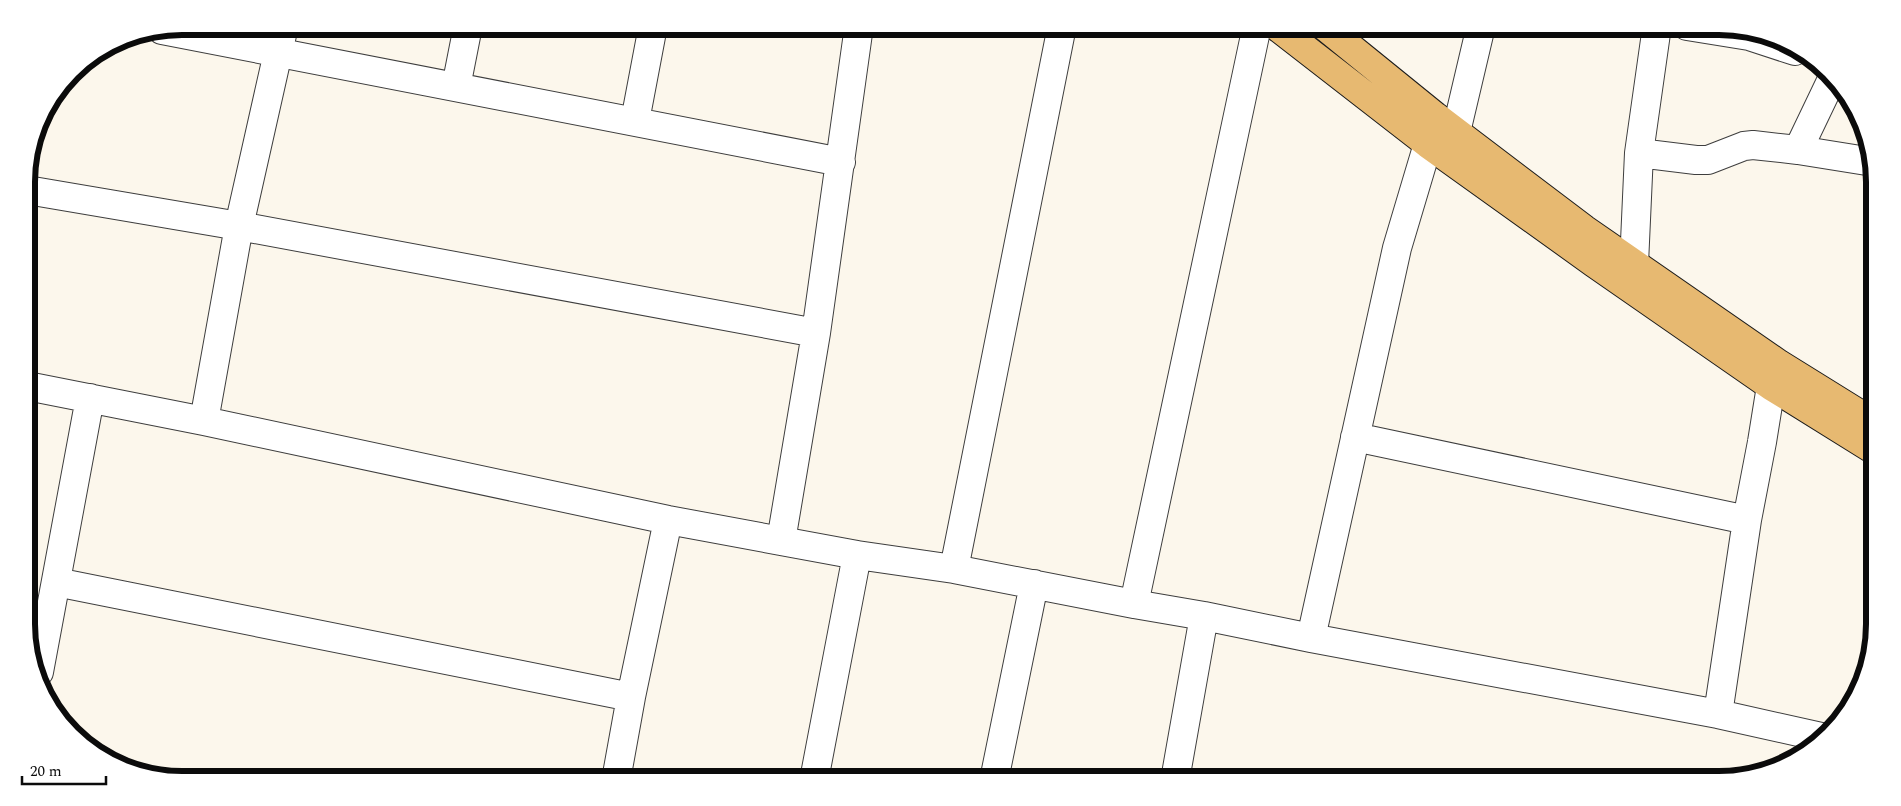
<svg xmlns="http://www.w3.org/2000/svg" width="1901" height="806" font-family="Spectral,serif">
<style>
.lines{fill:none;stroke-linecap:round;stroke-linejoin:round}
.street-casing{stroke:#3e3e3e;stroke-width:30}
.primary-casing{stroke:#1c1c1c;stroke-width:30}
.street{stroke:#fff;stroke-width:28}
.primary{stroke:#e7b971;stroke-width:28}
.rim{fill:none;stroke:#0b0b0b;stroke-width:6}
</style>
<rect width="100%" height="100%" fill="#fcf7ec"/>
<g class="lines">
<defs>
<path id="street" d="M1687,26L1749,36L1795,51
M162,30L841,162
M456,87L468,26
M635,121L653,26
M1456,132L1481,26
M1798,150L1832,79
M1639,153L1696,160H1708L1744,146L1753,145L1798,150L1873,162
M27,190L239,226L816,333
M1634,264L1639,153L1657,26
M27,386L204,421L668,520L857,555L954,569L1134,604L1204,616L1311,638L1718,714L1821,737
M204,421L239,226L284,26
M1355,437L1747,520
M781,541L816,333L859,26
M954,569L1062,26
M56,582L631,697
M1134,604L1257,26
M1311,638L1397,248L1428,144
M39,672L90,398
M1718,714L1747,520L1762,442L1771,386
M616,780L631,697L668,520
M814,780L857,555
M994,780L1034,584
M1175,780L1204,616"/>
<path id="primary" d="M1276,26L1428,144L1594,263L1771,386L1874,450
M1324,26L1435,116L1584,229L1779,364L1874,423"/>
</defs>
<!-- street casing -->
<use href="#street" class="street-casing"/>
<!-- primary casing -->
<use href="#primary" class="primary-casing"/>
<!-- street -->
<use href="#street" class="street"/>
<!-- primary -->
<use href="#primary" class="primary"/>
</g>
<!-- crop -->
<path d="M0 0H1901V806H0ZM182 35H1719A147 147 0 0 1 1866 182V624A147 147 0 0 1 1719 771H182A147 147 0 0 1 35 624V182A147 147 0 0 1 182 35Z" fill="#fff" fill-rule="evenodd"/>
<path class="rim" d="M182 35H1719A147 147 0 0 1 1866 182V624A147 147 0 0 1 1719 771H182A147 147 0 0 1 35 624V182A147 147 0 0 1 182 35Z"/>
<!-- scale -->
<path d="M22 776v8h84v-8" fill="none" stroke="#0b0b0b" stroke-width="2.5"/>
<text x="30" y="776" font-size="15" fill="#0b0b0b" stroke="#ffffff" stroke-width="4" paint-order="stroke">20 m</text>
</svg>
